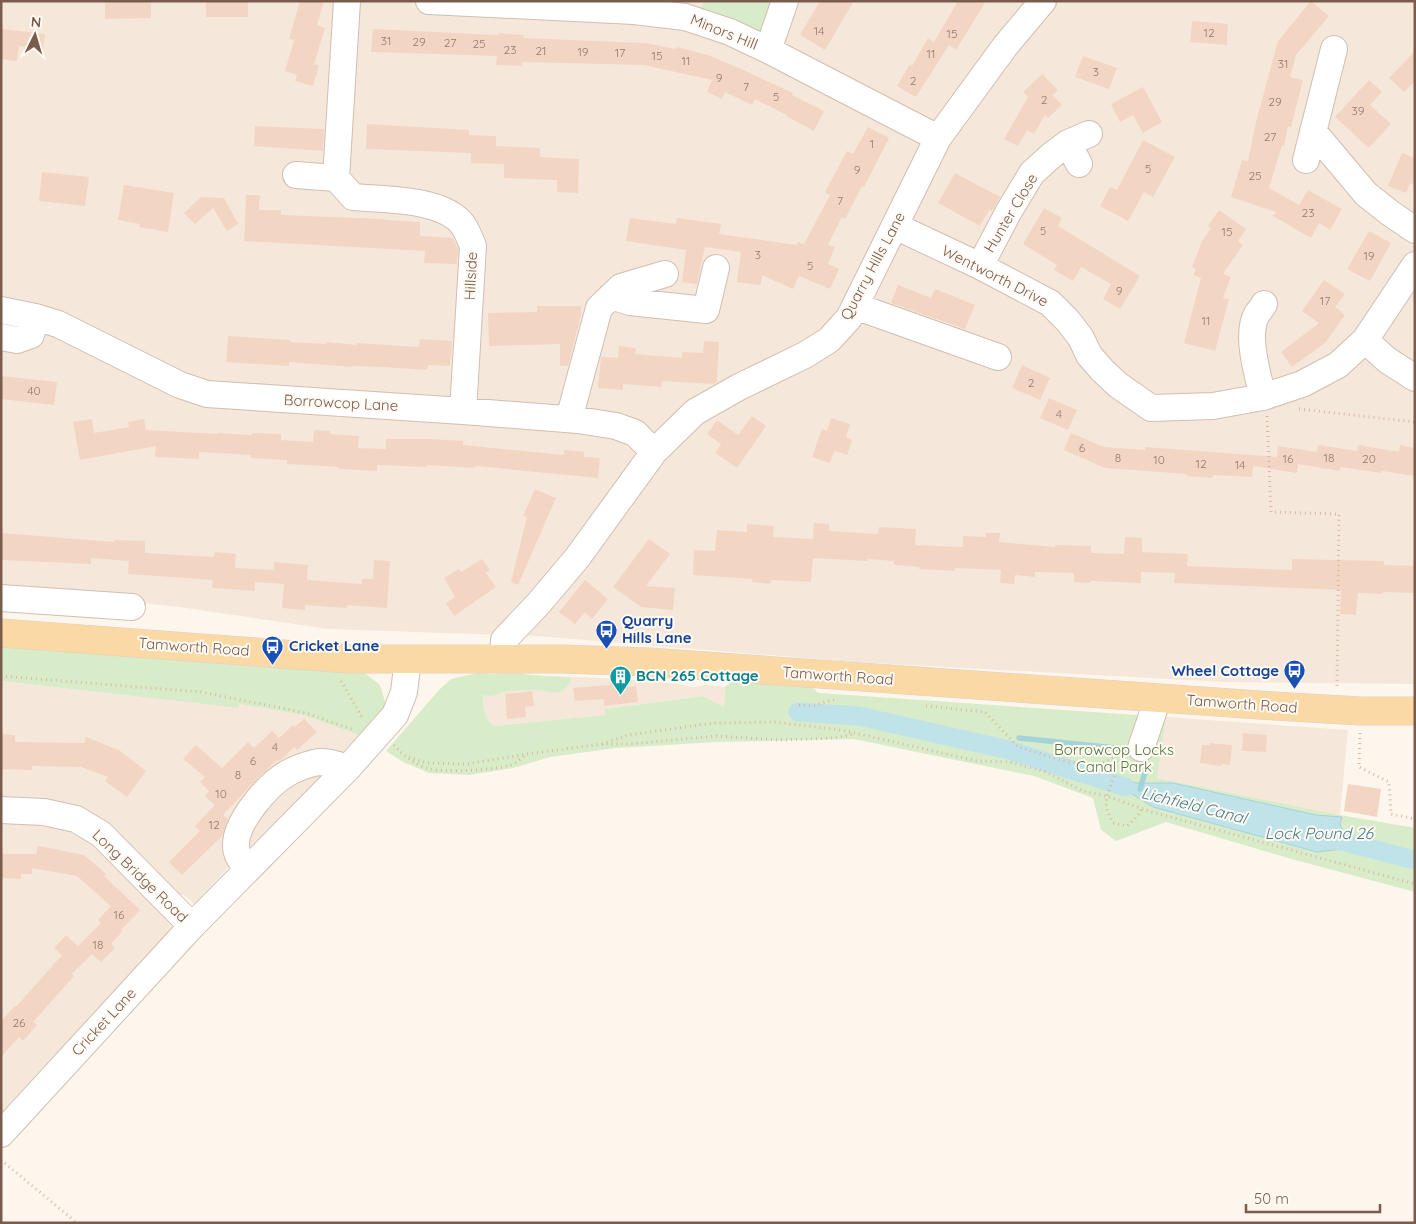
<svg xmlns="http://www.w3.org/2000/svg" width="1416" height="1224" font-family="Quicksand,sans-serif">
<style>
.residential{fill:#f5e8da}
.green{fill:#d8ecc9}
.water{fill:#bfe3e8;stroke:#a5d3da}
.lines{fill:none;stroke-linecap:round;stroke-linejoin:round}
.stream{stroke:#a5d3da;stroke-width:5.5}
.canal{stroke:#bfe3e8;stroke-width:19}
.building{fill:#f3d5c3}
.minor-casing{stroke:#d1beb0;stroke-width:28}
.major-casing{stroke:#dad1cd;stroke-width:29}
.path{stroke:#d9b8a5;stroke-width:3;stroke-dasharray:1 4;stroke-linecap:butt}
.minor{stroke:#fff;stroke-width:26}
.major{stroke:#fbd9a5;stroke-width:28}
.labels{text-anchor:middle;stroke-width:4;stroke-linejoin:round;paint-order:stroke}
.number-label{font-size:12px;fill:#987a6a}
.street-label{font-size:15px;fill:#7a5c4d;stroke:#fffaf3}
.transit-label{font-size:15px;font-weight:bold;fill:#164399;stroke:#fffaf3;text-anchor:start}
.culture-label{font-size:15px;font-weight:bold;fill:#0d838f;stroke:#fffaf3;text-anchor:start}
.park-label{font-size:15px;fill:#537a41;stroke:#fffaf3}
.water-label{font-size:16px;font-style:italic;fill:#437c86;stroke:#fffaf3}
</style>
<rect width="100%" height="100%" fill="#fdf6ec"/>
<!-- residential -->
<path class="residential" d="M1,1H1415V684L1223,682L854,662L536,636L328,629L179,607L1,588Z
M530,675L625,679L679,684L692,687L708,685L725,687L724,707L703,696L605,709V715L494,726L488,722L485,715L482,684Z
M1,681L238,708L239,704L303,715L362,736L222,874L194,904L183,894L167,912L178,922L1,1117Z
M1166,717L1348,730L1340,815L1157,778Z"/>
<!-- green -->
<path class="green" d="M705,1H775L762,35L699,9Z
M1,640L361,670L380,685L386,705L362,736L303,715L239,704L238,708L1,681Z
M516,672L530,675L571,678L570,684L562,691L557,693L538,690H523L506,691L492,696L483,695C484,707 483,718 494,726L605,715V709L703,696L724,707L725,687L734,680L810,686L819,693L1166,717L1157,778L1340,815L1415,828V892L1288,858L1166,822L1116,841L1101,830L1093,798L1034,776L853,739L717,742L616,748L550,757L513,768L469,775L429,773L403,762L386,751L439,690L451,679L477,673L493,674Z"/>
<!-- water -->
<path class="water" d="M1103,773L1136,783H1173L1316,815L1342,817L1340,824L1344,834L1354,839L1351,848L1317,852L1153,807L1132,794L1098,783L1101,779Z"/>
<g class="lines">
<!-- stream -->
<path class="stream" d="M1019,738L1125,749L1147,766L1140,789"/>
<!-- canal -->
<path class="canal" d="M798,712L859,716L1009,750L1125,787
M1329,838L1415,860"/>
</g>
<!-- building -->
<path class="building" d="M105,1H151V18L105,19Z
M206,1H248V17H206Z
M300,1H324L317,25L325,28L314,64L319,65L313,86L295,81L297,75L285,71L294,40L289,39Z
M820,1H854L825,50L800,35Z
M958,1H986L956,50L949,45L916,97L897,86L910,64L912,66L928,38L934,42Z
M1311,1L1329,16L1296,55L1290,77L1303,80L1291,127L1288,126L1284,146L1282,145L1269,188L1299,205L1308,190L1342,209L1330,230L1319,223L1311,238L1273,216L1276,212L1231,197L1242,160L1248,161L1257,118L1278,41Z
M1192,21L1228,24L1227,45L1190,42Z
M1,29L45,34L43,49L19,46L17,61L1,59Z
M373,29L498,35V33L524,35L523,38L645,43L676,49L677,47L708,55L741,69L793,93L792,95L824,111L814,131L786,116L787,115L755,99L752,105L725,92L722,99L707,92L712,80L644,65L522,62V66L496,65L497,56L371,52Z
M1415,51V81L1404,92L1389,78Z
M1083,56L1117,68L1109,89L1075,77Z
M1042,74L1058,90L1052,95L1062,105L1048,118L1045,115L1034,134L1027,130L1018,146L1004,139L1028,97L1023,92Z
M1369,80L1382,92L1370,105L1391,124L1369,148L1335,117Z
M1143,87L1162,122L1143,133L1133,115L1120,122L1111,104Z
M367,124L469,130V135L496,136V146L540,148V157L579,159L578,193L557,192V180L504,178V164L471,163V153L366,149Z
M255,126L324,129L323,151L254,146Z
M868,127L889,138L864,187L862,186L845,219L842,217L828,245L835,247L828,264L839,269L830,289L799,276L793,289L762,275L761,285L737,282L741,252L705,247L697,284L682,282L686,250L626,241L630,218L676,224L677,218L721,224L719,234L797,245L798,242L804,244L830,195L825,192L847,151L853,154Z
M1143,140L1175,157L1153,197L1144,192L1128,221L1100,206L1110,187L1117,190Z
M1402,153L1415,158V185L1410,183L1406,193L1388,186Z
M42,172L89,177L85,206L39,201Z
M955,173L1000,197L992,211L989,210L980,226L938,203Z
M124,185L174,193L168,232L139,227L140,224L118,220Z
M246,195H260L259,210H281V215L385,219V220L420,222V236L453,238L458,249L457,264L424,263L425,251L244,241Z
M201,197L224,198L238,224L227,231L213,208L195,224L184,213Z
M1044,208L1062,218L1058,226L1140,276L1120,309L1103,299L1111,284L1081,267L1073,281L1054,270L1057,265L1023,244Z
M1219,210L1246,229L1238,241L1243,245L1223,274L1231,277L1223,298L1229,299L1215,351L1184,343L1201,278L1193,275L1196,269L1192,267L1202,241L1211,228L1208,226Z
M1369,231L1391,243L1370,281L1347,269Z
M1324,280L1345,294L1335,307L1345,315L1325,343L1292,367L1281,352L1319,323L1302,311Z
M898,285L931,298L935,289L975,305L965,329L891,303Z
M537,306H581V315L568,366H560V344L489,346L488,313L537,312Z
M228,336L291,340L290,342L326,344V342L357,345V343L419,347L420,339L452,341L450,366L428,365L427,370L383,367L352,366V367L289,362V366L226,362Z
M704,341L719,342L717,382L714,384L662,381L661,387L623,384V390L598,388L601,357L618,358L619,346L636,348L635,354L682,358V352L703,353Z
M1022,365L1050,378L1040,400L1012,388Z
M1,376L57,382L54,405L1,399Z
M1049,398L1077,410L1068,430L1040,418Z
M752,416L766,426L737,468L715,453L721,444L707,434L717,420L738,435Z
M831,418L850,424L846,437L852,440L847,455L834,451L830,463L812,457L822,429L827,431Z
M92,419L94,433L129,427L128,422L144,419L146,430L218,434V433L252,435V433L281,434V440L313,442L314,430L330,431V434L359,436L358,448L386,449V439H431L463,441V445L564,455V450L584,452V457L600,458L598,478L476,466L475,468L426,465V467L377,465V471L339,469V467L287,464V460L251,458V455L199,452V459L155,457L156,446L80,460L73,422Z
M1071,433L1104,447L1145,450V447L1277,457L1278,446L1317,452L1318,445L1357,451L1358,445L1399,452L1400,445L1415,448V476L1382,471L1381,473L1340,467V471L1298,464L1297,473L1253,466L1252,477L1213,475V478L1187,476V474L1105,468L1064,450Z
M535,489L556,498L518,585L511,582L527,517L523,516Z
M814,523L829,524V531L878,534L879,527L916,529L915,545L963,547V536L986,537V533H1000L999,542L1055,547V545L1091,546V553L1124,554L1125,537L1142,538V552L1188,554L1187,566L1292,570V559L1384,561V565L1415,566V593L1383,592V594L1358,593L1356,615L1340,614L1341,590L1174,583L1175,573L1141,572V583L1090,581V583L1074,582V573L1035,572V577L1015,575L1014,584L1000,583L1001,570L955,568V571L919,569V567L894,565V561L867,559V561L813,558L811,582L771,580L770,584L752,582V579L693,575L694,550L715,551L717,530L747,532V524L774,526L773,537L813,539Z
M1,533L114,542L115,540L145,541V553L214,557L215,552L236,554L235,568L274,570V562L308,565L307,580L362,584V579H373L374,560L390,561L387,608L347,605V608L305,605V610L282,608L284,584L255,582V591L212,588L213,580L128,574L129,561L91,558V564L1,560Z
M649,539L670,554L646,586L675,588L673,610L641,607L613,587Z
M482,559L490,570L486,573L496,587L454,616L446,603L455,597L444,578L459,569L461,572Z
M585,580L608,599L592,619L585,612L575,624L559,612Z
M623,681L624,688L636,686L638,702L604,706V699L575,701L573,688L610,685V683Z
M532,691L534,706L525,707L526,717L507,719L505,694Z
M304,719L317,732L297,750L294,747L281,760L278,761L277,760L252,784L223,815L228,819L222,836L182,875L169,862L200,831L195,826L215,805L205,796L209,791L200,782L205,777L183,759L196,745L222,768L248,742L254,748L272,731L279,738L293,725L295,727Z
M1243,733L1267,735L1266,752L1242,751Z
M1,734L15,735V742L84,743L86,737L119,750L146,771L127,797L105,781L108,777L81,767L32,766V770L1,769Z
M1210,743L1232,745L1230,765L1221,764V766L1200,763L1202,745H1210Z
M1348,784L1381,789L1377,817L1344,811Z
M38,846L84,855L106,874L104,876L140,910L121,930L122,932L111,944L115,948L101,962L92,954L72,974L74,976L33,1022L37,1025L23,1041L19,1037L1,1057V1021L15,1006L16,1007L62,955L54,948L66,935L78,946L101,923L98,920L111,906L77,876L32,868V874H21V879L1,878V854H36Z"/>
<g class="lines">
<defs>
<path id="minor" d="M429,1L634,11L685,17L730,32L768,50L938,138
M768,50L785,1
M1313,131L1366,194L1390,213L1415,230
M1068,143L1079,164
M1306,160L1334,49
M296,175L336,178L353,197C384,200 443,198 463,225C467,231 470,239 473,246L463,411
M336,178L347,1
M895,226L980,266L1050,303L1068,321L1081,338L1089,355L1102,370L1118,385L1151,408L1213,406L1263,397L1302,384L1338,365L1365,340L1415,265
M980,266L1009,211L1032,173L1052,155L1068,143L1089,134
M611,296L630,302L706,310L716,268
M855,306L998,357
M1,310L35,317L58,324L180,385L207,394L463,411L578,420L616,426L635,433L654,452
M1,337L17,340L31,335L35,317
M1365,340L1387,360L1415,378
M1263,397C1258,376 1245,334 1257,314C1259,311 1262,308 1264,304
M569,419L599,308L621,287L665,274
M1,598L132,607
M503,659L504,640L539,603L577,558L654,452L695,412L739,387L805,355L829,340L849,318L938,138L1006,45L1043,1
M1141,748L1158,698
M1,810L44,812L76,819L101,834L192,926
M248,869C242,863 236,855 236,846C235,822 268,784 288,773C295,769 306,765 314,763C325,760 337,765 348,768
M1,1134L192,926L348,768L395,715L404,692L408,659"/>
<path id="major" d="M1,633L349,659H562L649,662L1259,705L1360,711H1415"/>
</defs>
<!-- minor casing -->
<use href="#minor" class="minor-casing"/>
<!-- major casing -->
<use href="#major" class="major-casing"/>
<!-- path -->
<path class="path" d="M1299,409L1415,422
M1267,416L1271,512L1339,514L1337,689
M1,676L201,692L306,713L354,730
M341,681L363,719
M799,705L812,706L836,699
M926,706L985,712L1018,747L1068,762L1100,764L1117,756L1118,747
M1360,733L1359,767L1389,782L1391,814L1415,819
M602,744L628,735L714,723L774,722L841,730L977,761L1010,762L1046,772L1083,791L1106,796L1152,812L1415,884
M394,745C404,756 415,765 430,769C446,773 495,770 511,765C517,763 522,757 527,754
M1117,756C1116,763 1116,770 1114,777C1107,798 1101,801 1113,823L1127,826L1138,816L1142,808
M409,757L426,763L467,764L527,754L602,744H629L717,736L781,740L834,738L854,734
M1,1160L77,1223"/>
<!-- minor -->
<use href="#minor" class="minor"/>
<!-- major -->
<use href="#major" class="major"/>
</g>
<!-- icons -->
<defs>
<symbol id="bus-pin" viewBox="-11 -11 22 30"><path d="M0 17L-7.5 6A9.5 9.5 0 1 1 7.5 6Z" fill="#1a4fb4" stroke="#fffaf3"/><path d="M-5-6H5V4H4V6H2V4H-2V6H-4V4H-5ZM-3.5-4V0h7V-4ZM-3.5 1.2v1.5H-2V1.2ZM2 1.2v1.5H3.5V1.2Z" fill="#fff"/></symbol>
<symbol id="building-pin" viewBox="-11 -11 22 30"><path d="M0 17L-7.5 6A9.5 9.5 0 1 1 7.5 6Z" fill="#0f9aa8" stroke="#fffaf3"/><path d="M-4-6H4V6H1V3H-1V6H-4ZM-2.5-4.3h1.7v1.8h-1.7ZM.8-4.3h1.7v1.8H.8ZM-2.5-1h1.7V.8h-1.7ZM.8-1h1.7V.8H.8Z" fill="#fff"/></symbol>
</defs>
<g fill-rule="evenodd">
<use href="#bus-pin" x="594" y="618" width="25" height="34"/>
<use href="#bus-pin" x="260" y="634" width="25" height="34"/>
<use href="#bus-pin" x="1282" y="658" width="25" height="34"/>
<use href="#building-pin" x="608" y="664" width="25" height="34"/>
</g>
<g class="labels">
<!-- number labels -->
<g class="number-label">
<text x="819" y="35">14</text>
<text x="1209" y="37">12</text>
<text x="952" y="38">15</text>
<text x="386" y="45">31</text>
<text x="419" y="46">29</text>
<text x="450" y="47">27</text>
<text x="479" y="48">25</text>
<text x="510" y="54">23</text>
<text x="541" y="55">21</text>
<text x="583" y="56">19</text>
<text x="620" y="57">17</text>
<text x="931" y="58">11</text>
<text x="657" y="60">15</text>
<text x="686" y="65">11</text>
<text x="1283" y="68">31</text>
<text x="1096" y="76">3</text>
<text x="719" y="82">9</text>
<text x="913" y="85">2</text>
<text x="746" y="91">7</text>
<text x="776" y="101">5</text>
<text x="1044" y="104">2</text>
<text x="1275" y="106">29</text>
<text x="1358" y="115">39</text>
<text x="1270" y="141">27</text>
<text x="872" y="148">1</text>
<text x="1148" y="173">5</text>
<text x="857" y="174">9</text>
<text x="1255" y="180">25</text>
<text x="840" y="205">7</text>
<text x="1308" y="217">23</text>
<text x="1043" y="235">5</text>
<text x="1227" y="236">15</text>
<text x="758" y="259">3</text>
<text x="1369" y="260">19</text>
<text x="810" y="270">5</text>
<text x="1119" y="295">9</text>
<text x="1325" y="305">17</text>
<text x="1206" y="325">11</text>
<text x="1031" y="387">2</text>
<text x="34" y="395">40</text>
<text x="1059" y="418">4</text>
<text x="1082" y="452">6</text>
<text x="1118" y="462">8</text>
<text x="1329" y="462">18</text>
<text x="1288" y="463">16</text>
<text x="1369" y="463">20</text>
<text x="1159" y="464">10</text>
<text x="1201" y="468">12</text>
<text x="1240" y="469">14</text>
<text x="275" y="751">4</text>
<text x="253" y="765">6</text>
<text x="238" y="779">8</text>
<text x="221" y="798">10</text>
<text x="214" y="829">12</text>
<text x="119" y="919">16</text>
<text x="98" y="949">18</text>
<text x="19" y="1027">26</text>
</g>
<!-- street labels -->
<g class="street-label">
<text transform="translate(724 32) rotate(22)" y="5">Minors Hill</text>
<text transform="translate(1011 213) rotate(-59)" y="5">Hunter Close</text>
<text transform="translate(873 266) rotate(-62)" y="5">Quarry Hills Lane</text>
<text transform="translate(471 276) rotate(-87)" y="5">Hillside</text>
<text transform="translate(995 276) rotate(27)" y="5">Wentworth Drive</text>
<text transform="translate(341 403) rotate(3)" y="5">Borrowcop Lane</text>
<text transform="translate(194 647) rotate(4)" y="5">Tamworth Road</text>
<text transform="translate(838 676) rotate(4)" y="5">Tamworth Road</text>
<text transform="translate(1242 704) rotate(4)" y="5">Tamworth Road</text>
<text transform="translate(140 876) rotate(44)" y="5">Long Bridge Road</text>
<text transform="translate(104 1022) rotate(-47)" y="5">Cricket Lane</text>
</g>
<!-- transit labels -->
<g class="transit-label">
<text x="622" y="626">Quarry<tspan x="622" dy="17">Hills Lane</tspan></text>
<text x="289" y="651">Cricket Lane</text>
<text x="1279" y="676" text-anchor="end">Wheel Cottage</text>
</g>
<!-- culture labels -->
<g class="culture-label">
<text x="636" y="681">BCN 265 Cottage</text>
</g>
<!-- park labels -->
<g class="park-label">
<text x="1114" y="755">Borrowcop Locks<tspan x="1114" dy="17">Canal Park</tspan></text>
</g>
<!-- water labels -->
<g class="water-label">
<text transform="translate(1194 805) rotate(14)" y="6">Lichfield Canal</text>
<text x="1319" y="839">Lock Pound 26</text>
</g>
</g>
<!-- border -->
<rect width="1416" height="1224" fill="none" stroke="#7a5c4d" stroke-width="5"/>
<!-- north arrow -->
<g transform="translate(35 35) rotate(5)" stroke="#fffaf3" stroke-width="4" paint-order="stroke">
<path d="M0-4L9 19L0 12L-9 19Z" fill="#7a5c4d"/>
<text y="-8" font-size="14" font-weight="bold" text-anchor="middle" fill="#7a5c4d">N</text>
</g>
<!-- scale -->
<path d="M1246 1204v8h134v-8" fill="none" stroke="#7a5c4d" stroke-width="2.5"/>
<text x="1254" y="1204" font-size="15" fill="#7a5c4d" stroke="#fffaf3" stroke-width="4" paint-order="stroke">50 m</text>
</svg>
